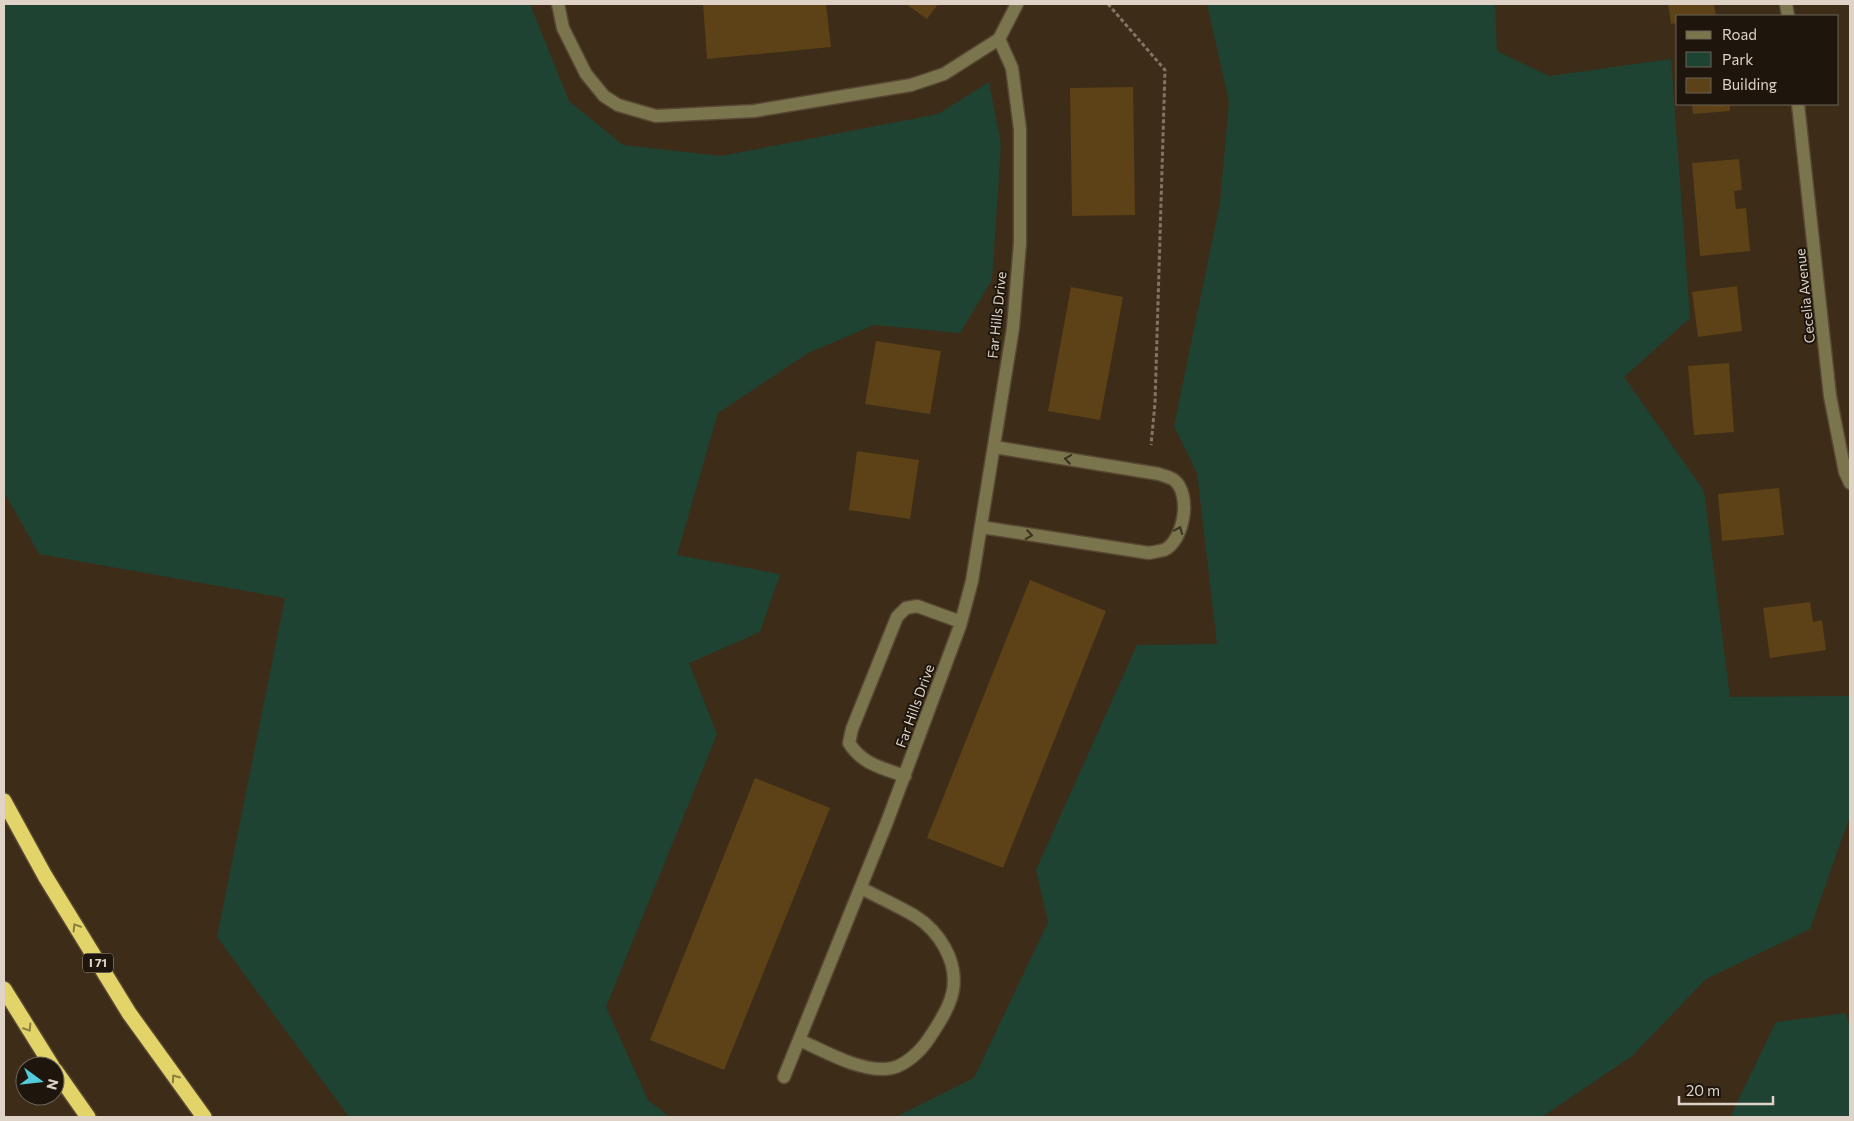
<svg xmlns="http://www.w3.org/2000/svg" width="1854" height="1121" font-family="Commissioner,sans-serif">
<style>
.green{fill:#1f4332}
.building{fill:#5d4117}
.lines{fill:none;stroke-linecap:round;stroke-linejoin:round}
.minor-casing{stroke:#574733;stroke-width:15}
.highway-casing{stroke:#574733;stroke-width:18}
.path{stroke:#837463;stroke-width:3;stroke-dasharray:4 2.5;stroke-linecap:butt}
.minor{stroke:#7a754d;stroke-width:12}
.highway{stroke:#e3d469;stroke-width:15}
.oneway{stroke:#3a3220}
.oneway2{stroke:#8a7e40}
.labels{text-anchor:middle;stroke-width:4;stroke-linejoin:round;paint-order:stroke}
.shield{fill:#1e160d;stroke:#a49a8e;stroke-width:1}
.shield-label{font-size:12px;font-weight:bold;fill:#ded3c6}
.street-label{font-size:14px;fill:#ded3c6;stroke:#1e160d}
</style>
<rect width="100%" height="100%" fill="#3d2c17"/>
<!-- green -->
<path class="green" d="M4,4H530L569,101L623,145L721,156L938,114L989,82L1001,145L992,280L960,333L874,325L808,353L718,413L677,555L780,574L760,632L689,663L717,734L606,1007L648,1100L670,1117H349L217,937L285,598L39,554L4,492Z
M1207,4H1495L1497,51L1549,76L1671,59L1690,318L1624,377L1704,491L1730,697L1850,696V816L1810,929L1706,979L1632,1056L1542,1117H896L974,1078L1048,922L1036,870L1137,645L1217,644L1197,473L1174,426L1220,203L1229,102Z
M1846,1013L1850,1028V1117H1730L1776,1022Z"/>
<!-- building -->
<path class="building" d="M703,4H826L831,47L707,59Z
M906,4H938L927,19Z
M1668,4H1714L1716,16H1678V23L1671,24Z
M1133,87L1135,215L1072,216L1070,88Z
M1692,104H1730V111L1693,114Z
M1739,159L1742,190L1734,191L1736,209L1746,208L1750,251L1700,256L1692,163Z
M1737,286L1742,331L1698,337L1692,292Z
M1071,287L1123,297L1100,420L1048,411Z
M876,341L941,351L930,414L865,404Z
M1729,363L1734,432L1694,435L1688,366Z
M857,451L919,460L910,519L849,510Z
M1779,488L1784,535L1722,541L1718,494Z
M1030,580L1106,611L1003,868L927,838Z
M1810,602L1813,622L1822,620L1826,650L1770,658L1763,608Z
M755,778L830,808L724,1070L650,1040Z"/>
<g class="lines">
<defs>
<path id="minor" d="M558,4L563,28L586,74L604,96L618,105L656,116L754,111L911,85L944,74L999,39
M1786,4L1788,16
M999,39L1017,4
M1798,104L1830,396L1845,472L1850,483
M981,527L1149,553C1154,552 1160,551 1164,550C1184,541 1192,494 1174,480C1170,477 1164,476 1159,474L994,447
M905,776C882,768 862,764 849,743L852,729L897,617L906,608L917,606L961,622
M799,1040C825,1051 856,1070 885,1069C903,1069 921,1051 930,1037C939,1023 950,1007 953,990C958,961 939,931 915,916C898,906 878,897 861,888
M784,1077L887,822L960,626L972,581L1013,328L1020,243V129L1012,68L999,39"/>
<path id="highway" d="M4,801L45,876L129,1013L204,1117
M4,989L52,1066
M55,1070L88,1117"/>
</defs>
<!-- minor casing -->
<use href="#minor" class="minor-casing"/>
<!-- highway casing -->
<use href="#highway" class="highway-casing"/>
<!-- path -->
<path class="path" d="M1108,4L1165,70L1155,403L1151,445"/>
<!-- minor -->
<use href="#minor" class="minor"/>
<!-- highway -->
<use href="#highway" class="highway"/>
</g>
<!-- one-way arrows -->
<defs><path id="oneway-chevron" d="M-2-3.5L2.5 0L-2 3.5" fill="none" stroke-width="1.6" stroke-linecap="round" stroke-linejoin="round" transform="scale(1.25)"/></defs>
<g class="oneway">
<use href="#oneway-chevron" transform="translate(1068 459) rotate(-171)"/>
<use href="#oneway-chevron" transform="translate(1179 530) rotate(-68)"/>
<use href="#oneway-chevron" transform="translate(1029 535) rotate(9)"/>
</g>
<g class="oneway2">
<use href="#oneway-chevron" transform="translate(76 927) rotate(-122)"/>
<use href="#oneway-chevron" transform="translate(28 1028) rotate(58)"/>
<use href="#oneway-chevron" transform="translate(175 1078) rotate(-125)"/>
</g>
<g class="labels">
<!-- shield labels -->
<rect class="shield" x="83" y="953.5" width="30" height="19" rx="4"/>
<g class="shield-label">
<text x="98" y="967">I 71</text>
</g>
<!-- street labels -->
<g class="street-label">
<text transform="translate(1805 296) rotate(-96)" y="5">Cecelia Avenue</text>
<text transform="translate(997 315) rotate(-84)" y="5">Far Hills Drive</text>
<text transform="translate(915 706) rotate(-70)" y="5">Far Hills Drive</text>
</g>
</g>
<!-- border -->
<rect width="1854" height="1121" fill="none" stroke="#ded3c6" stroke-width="10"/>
<!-- legend -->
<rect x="1676" y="15" width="162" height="90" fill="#1e160d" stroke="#6b6257"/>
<rect x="1686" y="31" width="25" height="8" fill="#7a754d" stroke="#6b6257"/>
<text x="1722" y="40" font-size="15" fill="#ded3c6">Road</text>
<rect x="1686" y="52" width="25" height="15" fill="#1f4332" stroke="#6b6257"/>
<text x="1722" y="65" font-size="15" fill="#ded3c6">Park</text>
<rect x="1686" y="78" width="25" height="15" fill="#5d4117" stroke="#6b6257"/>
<text x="1722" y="90" font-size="15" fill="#ded3c6">Building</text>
<!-- north arrow -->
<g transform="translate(40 1081) rotate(105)"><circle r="24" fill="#1e160d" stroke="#6b6257"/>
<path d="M0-4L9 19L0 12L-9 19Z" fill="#53cbda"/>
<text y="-8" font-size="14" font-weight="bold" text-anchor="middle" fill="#ded3c6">N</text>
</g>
<!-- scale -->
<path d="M1679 1096v8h94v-8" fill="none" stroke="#ded3c6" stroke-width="2.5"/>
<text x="1686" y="1096" font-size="15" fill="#ded3c6" stroke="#1e160d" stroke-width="4" paint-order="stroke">20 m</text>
</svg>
